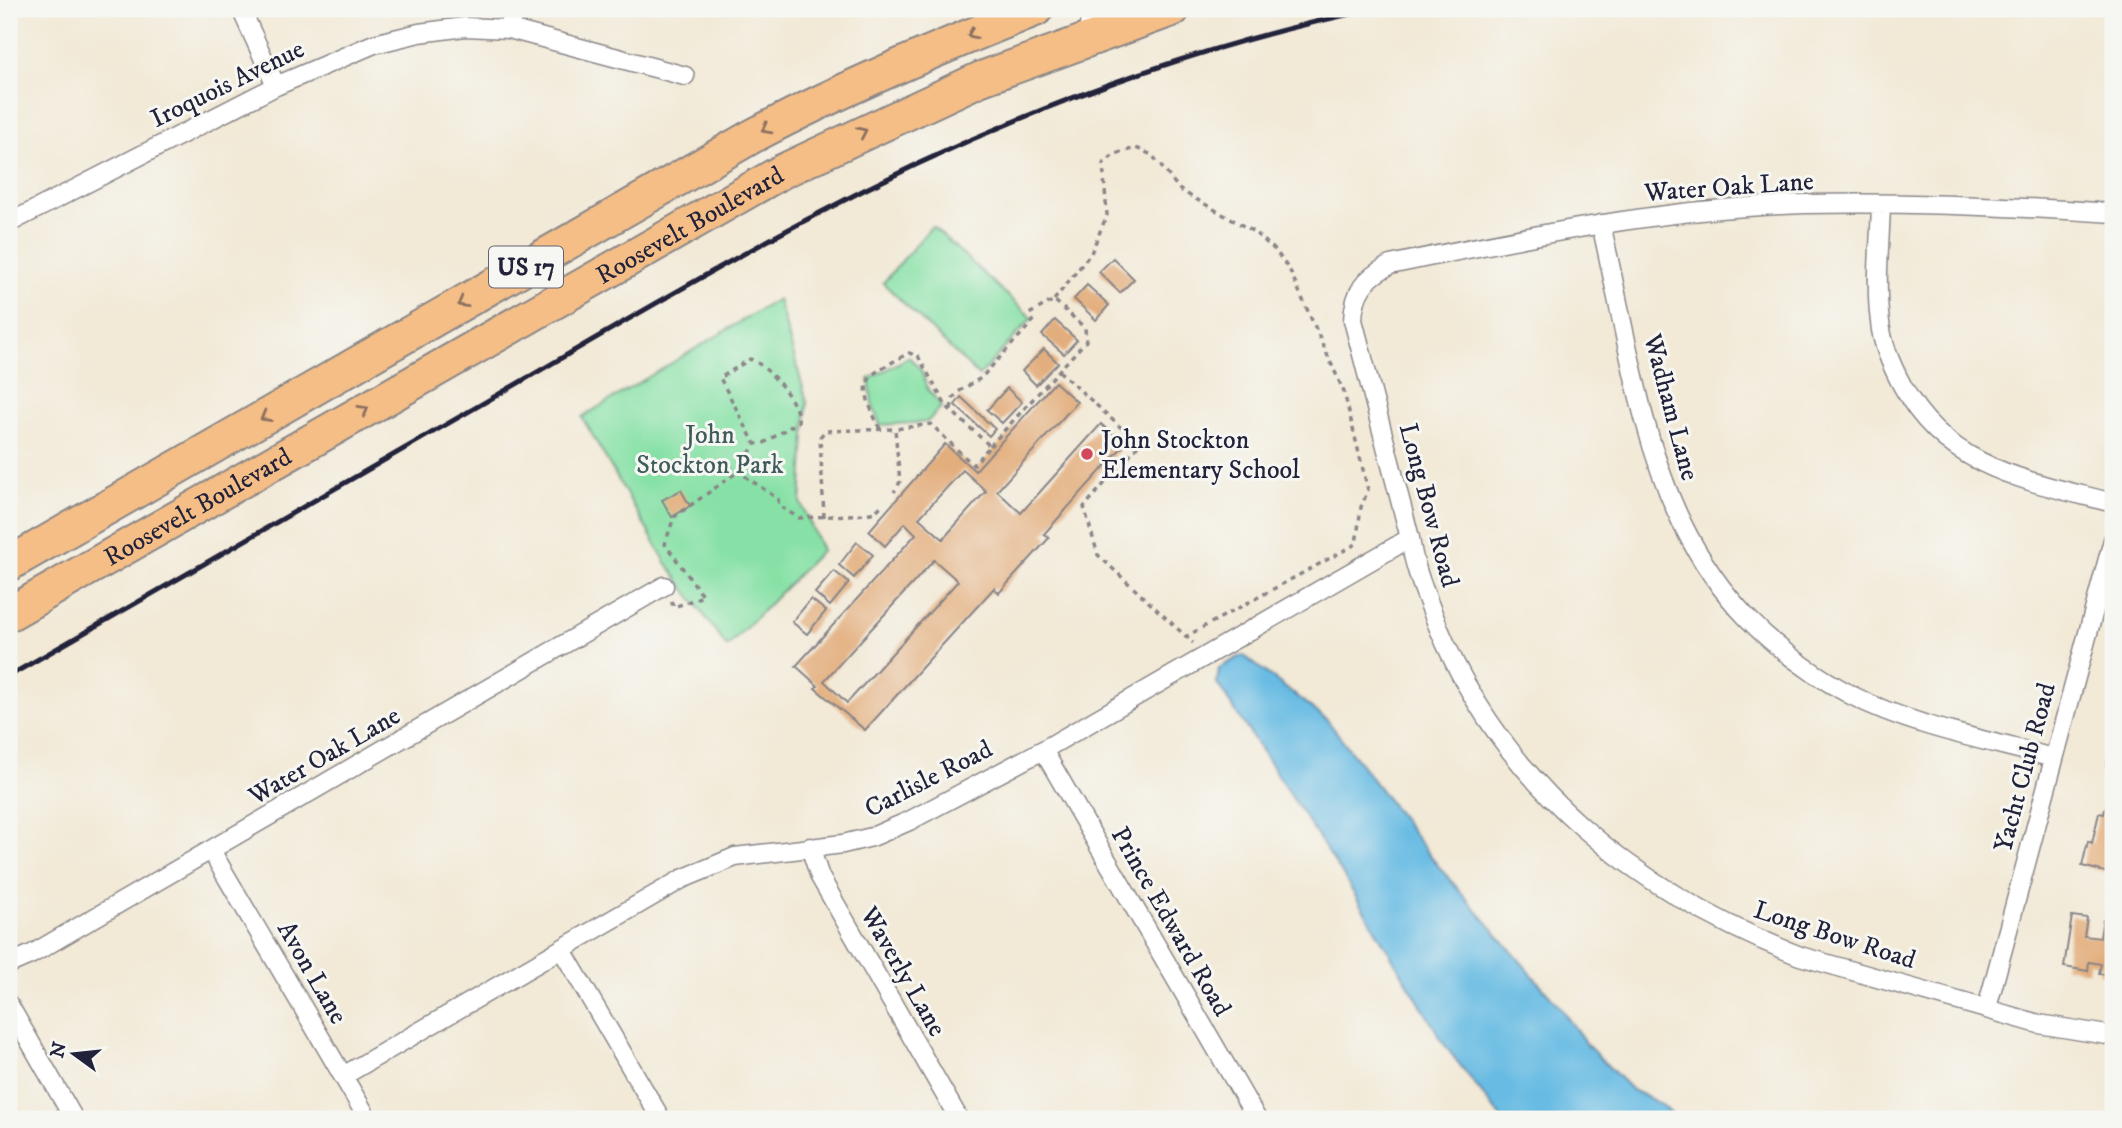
<svg xmlns="http://www.w3.org/2000/svg" width="2122" height="1128" font-family="'IM FELL DW Pica',serif">
<style>
.green{fill:#87e1a6;stroke:#548270;stroke-width:2}
.water{fill:#67bbe3;stroke:#446e8f;stroke-width:2}
.building{fill:#e3ae7d;fill-rule:evenodd}
.lines{fill:none;stroke-linecap:round;stroke-linejoin:round}
.street-casing{stroke:#8a8688;stroke-width:21}
.highway-casing{stroke:#8a8688;stroke-width:37}
.path{stroke:#8a8688;stroke-width:3.5;stroke-dasharray:5 5;stroke-linecap:butt}
.street{stroke:#fff;stroke-width:18}
.highway{stroke:#f5be86;stroke-width:33}
.rail{stroke:#22223b;stroke-width:5}
.oneway{stroke:#8c7060}
.poi-dot{fill:#d1495b;stroke:#f6f6f2;stroke-width:2.5}
.labels{text-anchor:middle;stroke-width:6;stroke-linejoin:round;paint-order:stroke}
.shield{fill:#f6f6f2;stroke:#626272;stroke-width:2}
.shield-label{font-size:24px;font-weight:bold;fill:#22223b}
.street-label{font-size:26px;fill:#22223b;stroke:#f6f6f2}
.park-label{font-size:26px;fill:#405b5b;stroke:#f6f6f2}
.poi-label{font-size:26px;fill:#22223b;stroke:#f6f6f2;text-anchor:start}
</style>
<rect width="100%" height="100%" fill="#f6f6f2"/>
<filter id="ink" filterUnits="userSpaceOnUse"><feTurbulence type="fractalNoise" baseFrequency=".0143" numOctaves="2"/><feDisplacementMap in="SourceGraphic" scale="14" xChannelSelector="R" yChannelSelector="G"/><feConvolveMatrix kernelMatrix="1 2 1 2 8 2 1 2 1" color-interpolation-filters="sRGB"/></filter>
<filter id="wash" filterUnits="userSpaceOnUse"><feTurbulence type="fractalNoise" baseFrequency=".00686" numOctaves="4" result="noise"/><feDisplacementMap in="SourceGraphic" scale="28" xChannelSelector="R" yChannelSelector="G"/><feGaussianBlur stdDeviation="1.57" result="paint"/><feColorMatrix in="noise" values="0 0 0 0 0 0 0 0 0 0 0 0 0 0 0 0 0 1.4 0 .05"/><feComposite in="paint" operator="in"/></filter>
<g filter="url(#wash)">
<rect width="100%" height="100%" fill="#f2e9d6"/>
<!-- green -->
<path class="green" d="M932,226L1032,318L979,376L883,283Z
M778,299L807,402L801,503L822,550L727,647L667,564L582,417Z
M909,357L921,370L928,390L942,406L927,422L880,425L872,404L869,379Z"/>
<!-- water -->
<path class="water" d="M1243,655L1327,720L1440,868L1559,1006L1588,1046L1632,1090L1659,1103L1677,1119H1502L1446,1047L1341,872L1217,683L1219,668Z"/>
<g id="blocks">
<!-- building -->
<path class="building" d="M1113,258L1134,279L1120,293L1099,272Z
M1087,285L1109,305L1096,320L1074,299Z
M1055,320L1077,340L1064,354L1042,335Z
M1044,349L1058,363L1036,385L1022,371Z
M1055,382L1077,402L997,491L1021,513L1101,424L1124,445L1044,534L1049,538L999,593L994,588L865,730L815,688L818,686L796,666L916,534L905,523L885,546L869,531L945,444L975,471ZM963,470L986,491L943,539L919,518ZM934,560L958,581L847,703L824,681Z
M1007,388L1022,402L1002,423L987,410Z
M961,397L995,429L989,436L955,405Z
M681,490L690,506L672,517L662,500Z
M857,542L873,555L854,578L839,565Z
M834,571L849,583L830,606L815,593Z
M811,599L826,611L807,634L792,622Z
M2112,744H2113V768L2106,766Z
M2107,802L2113,804V874L2082,866L2088,841L2092,843L2099,813L2104,814Z
M2072,916L2087,918L2084,936L2100,938L2103,920L2113,922V976L2099,974L2101,964L2089,962L2088,971L2064,967Z"/>
</g>
</g>
<g filter="url(#ink)">
<use href="#blocks" fill-opacity="0" stroke="#8a8688" stroke-width="2"/>
<g class="lines">
<defs>
<path id="street" d="M241,9L276,86
M509,29L514,9
M1086,38L1093,9
M1881,205C1880,243 1875,284 1880,322C1882,345 1892,367 1903,387C1948,470 2030,481 2113,503
M2113,213C2011,206 1908,202 1805,204C1665,208 1527,236 1390,265C1365,278 1354,291 1353,320L1410,538C1414,569 1426,595 1437,624C1504,788 1639,893 1800,956L2039,1024L2113,1036
M9,223L276,86L374,44L419,33L465,27L509,29L685,76
M1601,224C1646,419 1653,589 1851,695C1913,727 1987,740 2053,758
M1043,750L1257,1119
M810,847L820,877L959,1119
M212,852L368,1119
M562,950L661,1119
M9,964L32,954L664,586
M9,1005L74,1119
M1987,1008L2113,540
M343,1076L682,879L735,857L843,844L872,837L909,821L1043,750L1410,538"/>
<g id="highway">
<path d="M9,564L751,137C843,88 939,48 1036,9"/>
<path id="s1" d="M9,614L783,171L980,79L1173,9"/>
</g>
</defs>
<!-- street casing -->
<use href="#street" class="street-casing"/>
<!-- highway casing -->
<use href="#highway" class="highway-casing"/>
<!-- path -->
<path class="path" d="M1054,300L1091,253L1107,215L1103,164L1115,154L1136,148L1152,155L1180,190L1254,232L1275,250L1290,271L1344,392L1368,490L1361,507L1356,544L1185,637
M1059,371L1139,444L1084,507L1098,555L1193,643
M951,409L953,398L958,392L981,378L1036,318
M880,429C855,377 864,378 909,353L918,356L946,406L990,446L973,465L931,424L895,429
M990,446L1086,341L1085,328L1054,300L1029,314
M720,459L778,499L779,506L799,518L866,514L875,512L882,505
M824,517L820,437L825,431L895,429L900,482L894,492
M671,601L674,607L703,596L665,544L674,517L739,471L755,444L764,443L798,422C801,404 767,365 750,359L720,378L755,444"/>
<!-- street -->
<use href="#street" class="street"/>
<!-- highway -->
<use href="#highway" class="highway"/>
<!-- rail -->
<path class="rail" d="M9,676C182,577 355,477 527,378C620,324 713,269 808,219C985,125 1178,49 1374,9"/>
</g>
<!-- one-way arrows -->
<defs><path id="oneway-chevron" d="M-2-3.5L2.5 0L-2 3.5" fill="none" stroke-width="1.6" stroke-linecap="round" stroke-linejoin="round" transform="scale(1.75)"/></defs>
<g class="oneway">
<use href="#oneway-chevron" transform="translate(972 34) rotate(157)"/>
<use href="#oneway-chevron" transform="translate(766 129) rotate(152)"/>
<use href="#oneway-chevron" transform="translate(862 132) rotate(-25)"/>
<use href="#oneway-chevron" transform="translate(462 303) rotate(150)"/>
<use href="#oneway-chevron" transform="translate(364 410) rotate(-30)"/>
<use href="#oneway-chevron" transform="translate(265 417) rotate(150)"/>
</g>
</g>
<!-- markers -->
<circle class="poi-dot" cx="1087" cy="454" r="7"/>
<g class="labels">
<!-- shield labels -->
<rect class="shield" x="489" y="246.5" width="74" height="41" rx="5"/>
<g class="shield-label">
<text x="526" y="275">US 17</text>
</g>
<!-- street labels -->
<g class="street-label">
<text transform="translate(227 83) rotate(-26)" y="9">Iroquois Avenue</text>
<text transform="translate(1729 186) rotate(-4)" y="9">Water Oak Lane</text>
<text dy="9" stroke="none"><textPath href="#s1" startOffset="784">Roosevelt Boulevard</textPath></text>
<text transform="translate(1672 407) rotate(75)" y="9">Wadham Lane</text>
<text transform="translate(1430 505) rotate(75)" y="9">Long Bow Road</text>
<text dy="9" stroke="none"><textPath href="#s1" startOffset="217">Roosevelt Boulevard</textPath></text>
<text transform="translate(324 755) rotate(-30)" y="9">Water Oak Lane</text>
<text transform="translate(2024 767) rotate(-75)" y="9">Yacht Club Road</text>
<text transform="translate(928 778) rotate(-27)" y="9">Carlisle Road</text>
<text transform="translate(1172 921) rotate(60)" y="9">Prince Edward Road</text>
<text transform="translate(1835 934) rotate(18)" y="9">Long Bow Road</text>
<text transform="translate(904 971) rotate(60)" y="9">Waverly Lane</text>
<text transform="translate(313 972) rotate(60)" y="9">Avon Lane</text>
</g>
<!-- park labels -->
<g class="park-label">
<text x="710" y="443">John<tspan x="710" dy="30">Stockton Park</tspan></text>
</g>
<!-- poi labels -->
<g class="poi-label">
<text x="1101" y="448">John Stockton<tspan x="1101" dy="30">Elementary School</tspan></text>
</g>
</g>
<!-- margin -->
<rect width="2122" height="1128" fill="none" stroke="#f6f6f2" stroke-width="35"/>
<!-- north arrow -->
<g transform="translate(74 1054) rotate(285)" stroke="#f6f6f2" stroke-width="5" paint-order="stroke">
<path d="M0-5L12 26L0 18L-12 26Z" fill="#22223b"/>
<text y="-10" font-size="19" font-weight="bold" text-anchor="middle" fill="#22223b">N</text>
</g>
</svg>
